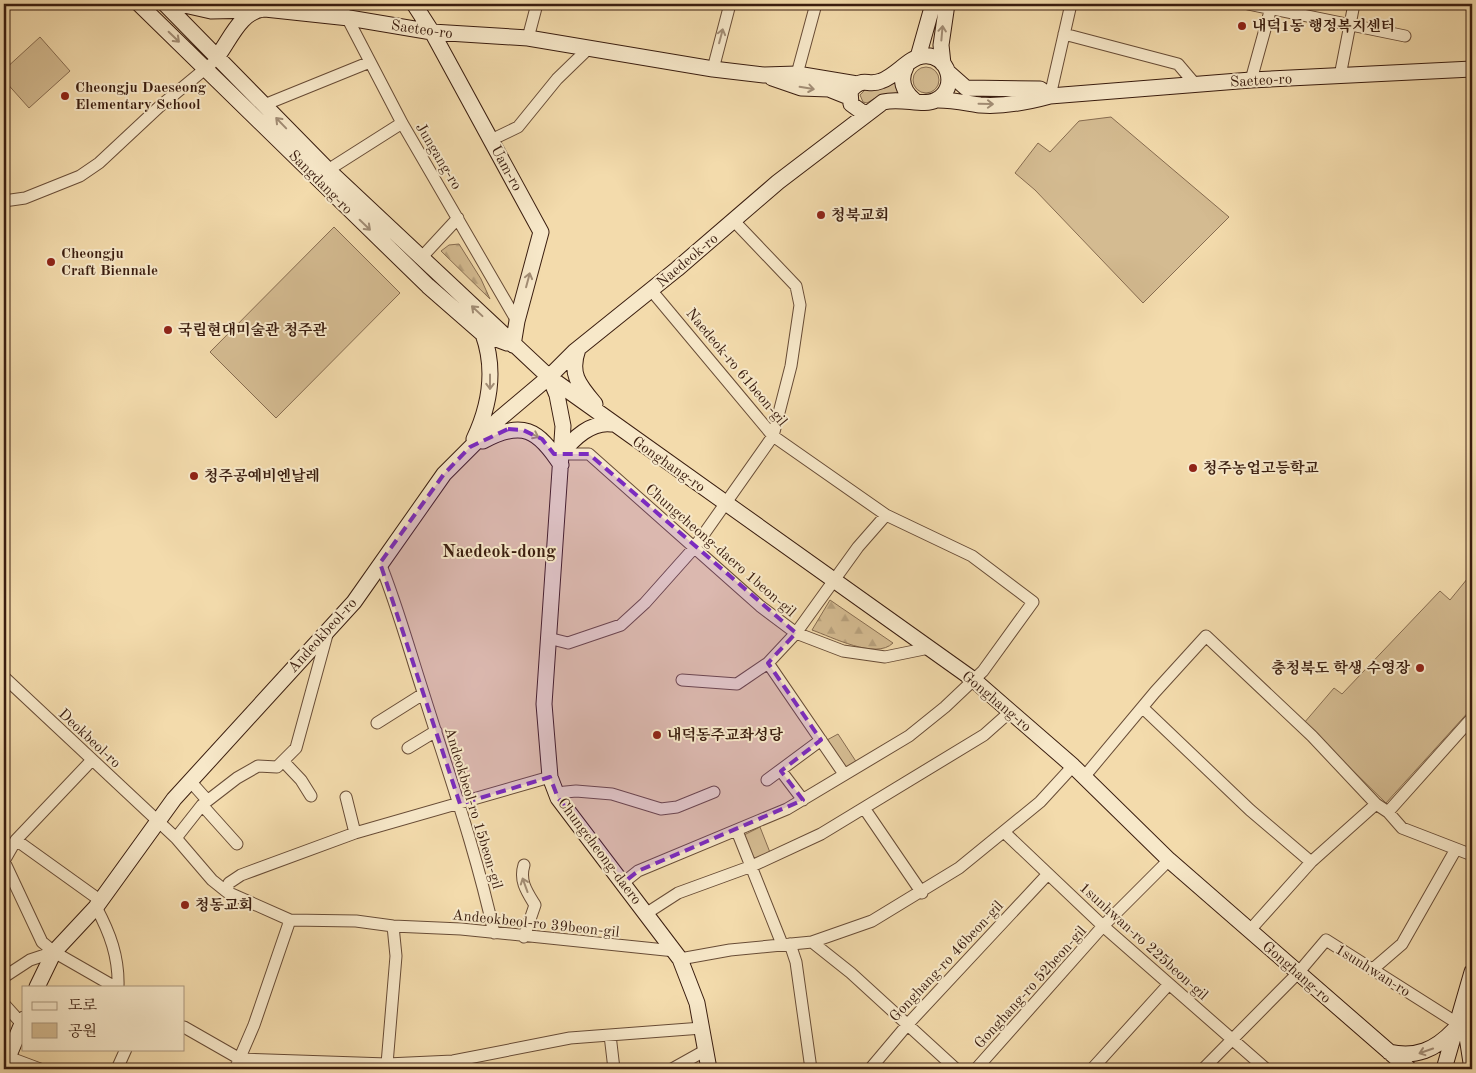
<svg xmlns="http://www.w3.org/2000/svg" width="1476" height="1073" font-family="'Old Standard TT','Noto Serif KR',serif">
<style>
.green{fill:#d4bb91;stroke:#876c50}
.forest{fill:url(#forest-firs);stroke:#876c50}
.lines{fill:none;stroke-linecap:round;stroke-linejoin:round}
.street-casing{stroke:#684c36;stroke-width:13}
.secondary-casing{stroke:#3a1d0f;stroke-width:17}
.street{stroke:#f7e8c9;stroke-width:11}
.secondary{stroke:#f7e8c9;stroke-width:15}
.oneway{stroke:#a28d75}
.marked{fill:#7b2cbf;fill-opacity:0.2;stroke:#7b2cbf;stroke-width:4;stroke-dasharray:10 6;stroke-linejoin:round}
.poi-dot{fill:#8f2418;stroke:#f7e8c9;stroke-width:2}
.labels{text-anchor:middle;stroke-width:4;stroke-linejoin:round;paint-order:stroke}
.poi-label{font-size:15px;font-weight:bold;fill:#3a1d0f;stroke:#f7e8c9;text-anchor:start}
.street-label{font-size:15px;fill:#3a1d0f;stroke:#f7e8c9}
.quarter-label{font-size:18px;font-weight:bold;fill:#3a1d0f;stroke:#f7e8c9}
</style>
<defs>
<pattern id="forest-firs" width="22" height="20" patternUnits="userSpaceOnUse" patternTransform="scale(1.25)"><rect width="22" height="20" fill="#d4bb91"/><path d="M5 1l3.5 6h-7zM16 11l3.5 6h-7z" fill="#b7a07c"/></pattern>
</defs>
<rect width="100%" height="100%" fill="#f3dbac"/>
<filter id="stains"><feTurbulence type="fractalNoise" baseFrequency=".004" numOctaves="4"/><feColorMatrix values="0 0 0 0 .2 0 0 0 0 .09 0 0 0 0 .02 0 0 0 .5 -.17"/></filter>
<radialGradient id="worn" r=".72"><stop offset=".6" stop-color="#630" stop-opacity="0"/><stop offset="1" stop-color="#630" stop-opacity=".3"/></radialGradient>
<!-- green -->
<path class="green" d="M40,37L70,71L29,108L4,80V70Z
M913 80a13 13 0 1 1 26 0a13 13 0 1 1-26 0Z
M896,80V88L900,93L877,97L867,103L863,102L860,95L866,89Z
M1111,117L1229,217L1143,303L1035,190L1015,173L1038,143L1050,152L1079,121Z
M334,227L400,293L276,418L210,352Z
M1472,573V708L1386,803L1304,723L1334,688L1342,694L1440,591L1450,600Z
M838,734L857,763L846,770L827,740Z
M760,827L771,855L754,863L744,835Z"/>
<!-- forest -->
<path class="forest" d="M459,244L481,279L490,299L441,251L449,245Z
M830,600L893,643C876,660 832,637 812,630Z"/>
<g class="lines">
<defs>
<path id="street" d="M340,4L402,123L517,321
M1248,4L1405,36
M1064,34L1178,64L1195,84
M528,38L537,4
M713,69L730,4
M797,74L816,4
M1340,76L1354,4
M1251,80L1272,4
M1050,96L1071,4
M264,105L370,62
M491,140L518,127L557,79L589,48
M328,170L402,123
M4,201L25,198L80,176L99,163L159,107L211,64
M421,258L458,218
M562,454H589L760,606L796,633L843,651L885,657L929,648
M380,563C397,605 409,649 423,692C448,772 476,850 494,933
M548,638L568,643L621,625L645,603L694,548L773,436L791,366L800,305L796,286L733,220
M768,663L844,774
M4,677L176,838L212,880L227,892L290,920L356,921L393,926L461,929L675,951
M682,680L737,684L768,663L796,633L858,547L886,515
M1143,708L1250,810L1311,862
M377,723L423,694
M408,748L436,731
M92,760L16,840L4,861L42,942L54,952L115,987
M283,761L301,780L311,796
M781,771L803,800
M1084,777L1155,692L1206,636L1312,736L1376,804
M767,780L821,740
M190,781L207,800
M556,793L576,791L612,794L661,809L677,807L714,792
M346,797L355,833
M202,805L237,844
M864,808L922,893
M1388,812L1402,828L1472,855
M737,831L782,944
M1004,832L1103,926L1266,1069
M176,838L202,805L237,778L258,766L277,767L296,748L328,631
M16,840L101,901
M623,883L638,871L787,809L909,736L945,707L983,671L1033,602L972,556L886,515L773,436L651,290
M227,892L229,883L241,875L355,833L550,777
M96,907C110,933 119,957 118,987
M647,913L678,893L752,866L821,834L984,735L1011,711
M1250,930L1311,862L1376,804L1388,812L1472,718
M524,937L535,905C527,892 519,881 524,865
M812,942L851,973L956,1069
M790,944L796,962L811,1069
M680,959L730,950L812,942L872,921L959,868L1040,802L1073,766
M1373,969L1402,944L1456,849
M4,977L30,960L54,952
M4,1004L22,1024
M184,1027L240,1059L387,1064L453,1061L570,1038L702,1028
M610,1035L614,1069
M8,1057L40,1069
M387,1064L396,956L393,926
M117,1069L126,1049
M235,1069L254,1025L290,920
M672,1069L706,1050
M870,1069L908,1024L1047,875
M976,1069L1103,926L1169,860
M1092,1069L1169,984
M1203,1069L1298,973L1326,940L1457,1023"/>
<path id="secondary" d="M139,4L428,286L483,334L507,343
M165,4L328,170L549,377L974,680L1073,766L1169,860L1409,1069
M180,4L211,11L255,10
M414,4L432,32L541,232L517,321L513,345
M217,57C230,40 241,10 265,9L349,18L432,32L528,38L713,69L764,75L797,74L857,84
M918,57L933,4
M943,64L941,45L947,4
M906,67C899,80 903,91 914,100
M949,73L966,88L1040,89L1050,96
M772,78L801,88L829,89L849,97
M938,100C953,100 966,103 980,105C1004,107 1028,102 1050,96L1251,80L1472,69
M578,349C569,374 579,385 595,404
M550,378L557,395L563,426L544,704L550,777L558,798L680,959L697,1003L709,1069
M474,439C490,405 496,370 483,334
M483,441C522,420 538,429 561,465
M562,454C573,438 592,421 612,424
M37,987L54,952L96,907L174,799L354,602L444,474L498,420L549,377L575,351L677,269L778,182L883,102C902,97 923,107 936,100C959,89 949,53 923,56C909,57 896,76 881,81C867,87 864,75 850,91L851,104L862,112L868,113
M1463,1011L1472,1069
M1389,1052C1416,1058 1435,1050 1454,1030
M4,1067L24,1019
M1444,1069L1472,972"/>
</defs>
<!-- street casing -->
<use href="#street" class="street-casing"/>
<!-- secondary casing -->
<use href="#secondary" class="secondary-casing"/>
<!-- street -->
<use href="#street" class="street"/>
<!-- secondary -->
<use href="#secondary" class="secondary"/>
</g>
<!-- one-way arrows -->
<defs><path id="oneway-shaft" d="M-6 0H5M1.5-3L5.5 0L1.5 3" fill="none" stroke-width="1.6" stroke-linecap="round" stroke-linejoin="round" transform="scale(1.25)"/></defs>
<g class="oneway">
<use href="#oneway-shaft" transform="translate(942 33) rotate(-85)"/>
<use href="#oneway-shaft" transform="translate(721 36) rotate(-75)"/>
<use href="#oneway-shaft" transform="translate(174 37) rotate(44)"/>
<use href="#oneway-shaft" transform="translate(807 88) rotate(9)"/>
<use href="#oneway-shaft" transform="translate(986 104) rotate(1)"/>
<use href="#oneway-shaft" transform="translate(281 123) rotate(-134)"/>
<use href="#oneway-shaft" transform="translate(365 225) rotate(44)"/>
<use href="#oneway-shaft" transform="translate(528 280) rotate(-75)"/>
<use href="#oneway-shaft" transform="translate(477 311) rotate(-137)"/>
<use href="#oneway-shaft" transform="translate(490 382) rotate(90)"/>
<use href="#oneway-shaft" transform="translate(532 434) rotate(25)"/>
<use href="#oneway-shaft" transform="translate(525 885) rotate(-110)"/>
<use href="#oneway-shaft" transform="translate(1426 1051) rotate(161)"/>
</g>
<!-- marked area -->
<path class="marked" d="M508,429L523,430L542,439L554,454H589L796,633L768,663L821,740L781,771L803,800L638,871L623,883L558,798L550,777L460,804L380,563L444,474L470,447Z"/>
<!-- markers -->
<g class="poi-dot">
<circle cx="1242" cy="26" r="5"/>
<circle cx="65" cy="96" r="5"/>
<circle cx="821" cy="215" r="5"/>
<circle cx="51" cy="262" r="5"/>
<circle cx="168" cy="330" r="5"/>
<circle cx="1193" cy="468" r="5"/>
<circle cx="194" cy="476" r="5"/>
<circle cx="1420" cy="668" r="5"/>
<circle cx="657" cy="735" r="5"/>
<circle cx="185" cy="905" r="5"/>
</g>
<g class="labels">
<!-- poi labels -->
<g class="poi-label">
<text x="1252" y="31">내덕1동 행정복지센터</text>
<text x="75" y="92">Cheongju Daeseong<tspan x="75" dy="17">Elementary School</tspan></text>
<text x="831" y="220">청북교회</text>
<text x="61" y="258">Cheongju<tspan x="61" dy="17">Craft Biennale</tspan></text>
<text x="178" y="335">국립현대미술관 청주관</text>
<text x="1203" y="473">청주농업고등학교</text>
<text x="204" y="481">청주공예비엔날레</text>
<text x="1410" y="673" text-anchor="end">충청북도 학생 수영장</text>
<text x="667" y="740">내덕동주교좌성당</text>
<text x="195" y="910">청동교회</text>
</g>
<!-- street labels -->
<g class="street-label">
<text transform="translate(422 29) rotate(8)" y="5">Saeteo-ro</text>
<text transform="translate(1261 80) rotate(-3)" y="5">Saeteo-ro</text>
<text transform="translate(439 156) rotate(59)" y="5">Jungang-ro</text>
<text transform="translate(507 168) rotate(61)" y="5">Uam-ro</text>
<text transform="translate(321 182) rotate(45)" y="5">Sangdang-ro</text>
<text transform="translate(687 260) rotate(-40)" y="5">Naedeok-ro</text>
<text transform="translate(737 367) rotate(50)" y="5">Naedeok-ro 61beon-gil</text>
<text transform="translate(669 464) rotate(35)" y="5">Gonghang-ro</text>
<text transform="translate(721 550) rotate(41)" y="5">Chungcheong-daero 1beon-gil</text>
<text transform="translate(322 635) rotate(-48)" y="5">Andeokbeol-ro</text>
<text transform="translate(997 701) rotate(40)" y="5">Gonghang-ro</text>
<text transform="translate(90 738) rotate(43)" y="5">Deokbeol-ro</text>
<text transform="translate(474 808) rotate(73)" y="5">Andeokbeol-ro 15beon-gil</text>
<text transform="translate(600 851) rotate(53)" y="5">Chungcheong-daero</text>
<text transform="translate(536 923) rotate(6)" y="5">Andeokbeol-ro 39beon-gil</text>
<text transform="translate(1144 941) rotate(42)" y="5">1sunhwan-ro 225beon-gil</text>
<text transform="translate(946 961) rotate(-47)" y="5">Gonghang-ro 46beon-gil</text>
<text transform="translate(1373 970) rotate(32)" y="5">1sunhwan-ro</text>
<text transform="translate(1297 972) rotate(41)" y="5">Gonghang-ro</text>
<text transform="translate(1030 987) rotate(-48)" y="5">Gonghang-ro 52beon-gil</text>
</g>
<!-- quarter labels -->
<g class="quarter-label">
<text x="499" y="557">Naedeok-dong</text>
</g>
</g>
<!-- margin -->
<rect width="1476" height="1073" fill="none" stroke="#f3dbac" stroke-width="20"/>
<rect x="5" y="5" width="1466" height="1063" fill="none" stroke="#3a1d0f" stroke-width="2.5"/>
<rect x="10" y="10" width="1456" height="1053" fill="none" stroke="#3a1d0f"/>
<!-- legend -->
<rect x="22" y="986" width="162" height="65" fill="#f7e8c9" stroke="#ab977f"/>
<rect x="32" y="1002" width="25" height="8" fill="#f7e8c9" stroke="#ab977f"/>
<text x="68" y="1010" font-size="15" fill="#3a1d0f">도로</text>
<rect x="32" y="1023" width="25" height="15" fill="#d4bb91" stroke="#ab977f"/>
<text x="68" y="1036" font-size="15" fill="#3a1d0f">공원</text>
<rect width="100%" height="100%" filter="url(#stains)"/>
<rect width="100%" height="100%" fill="url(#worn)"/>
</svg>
